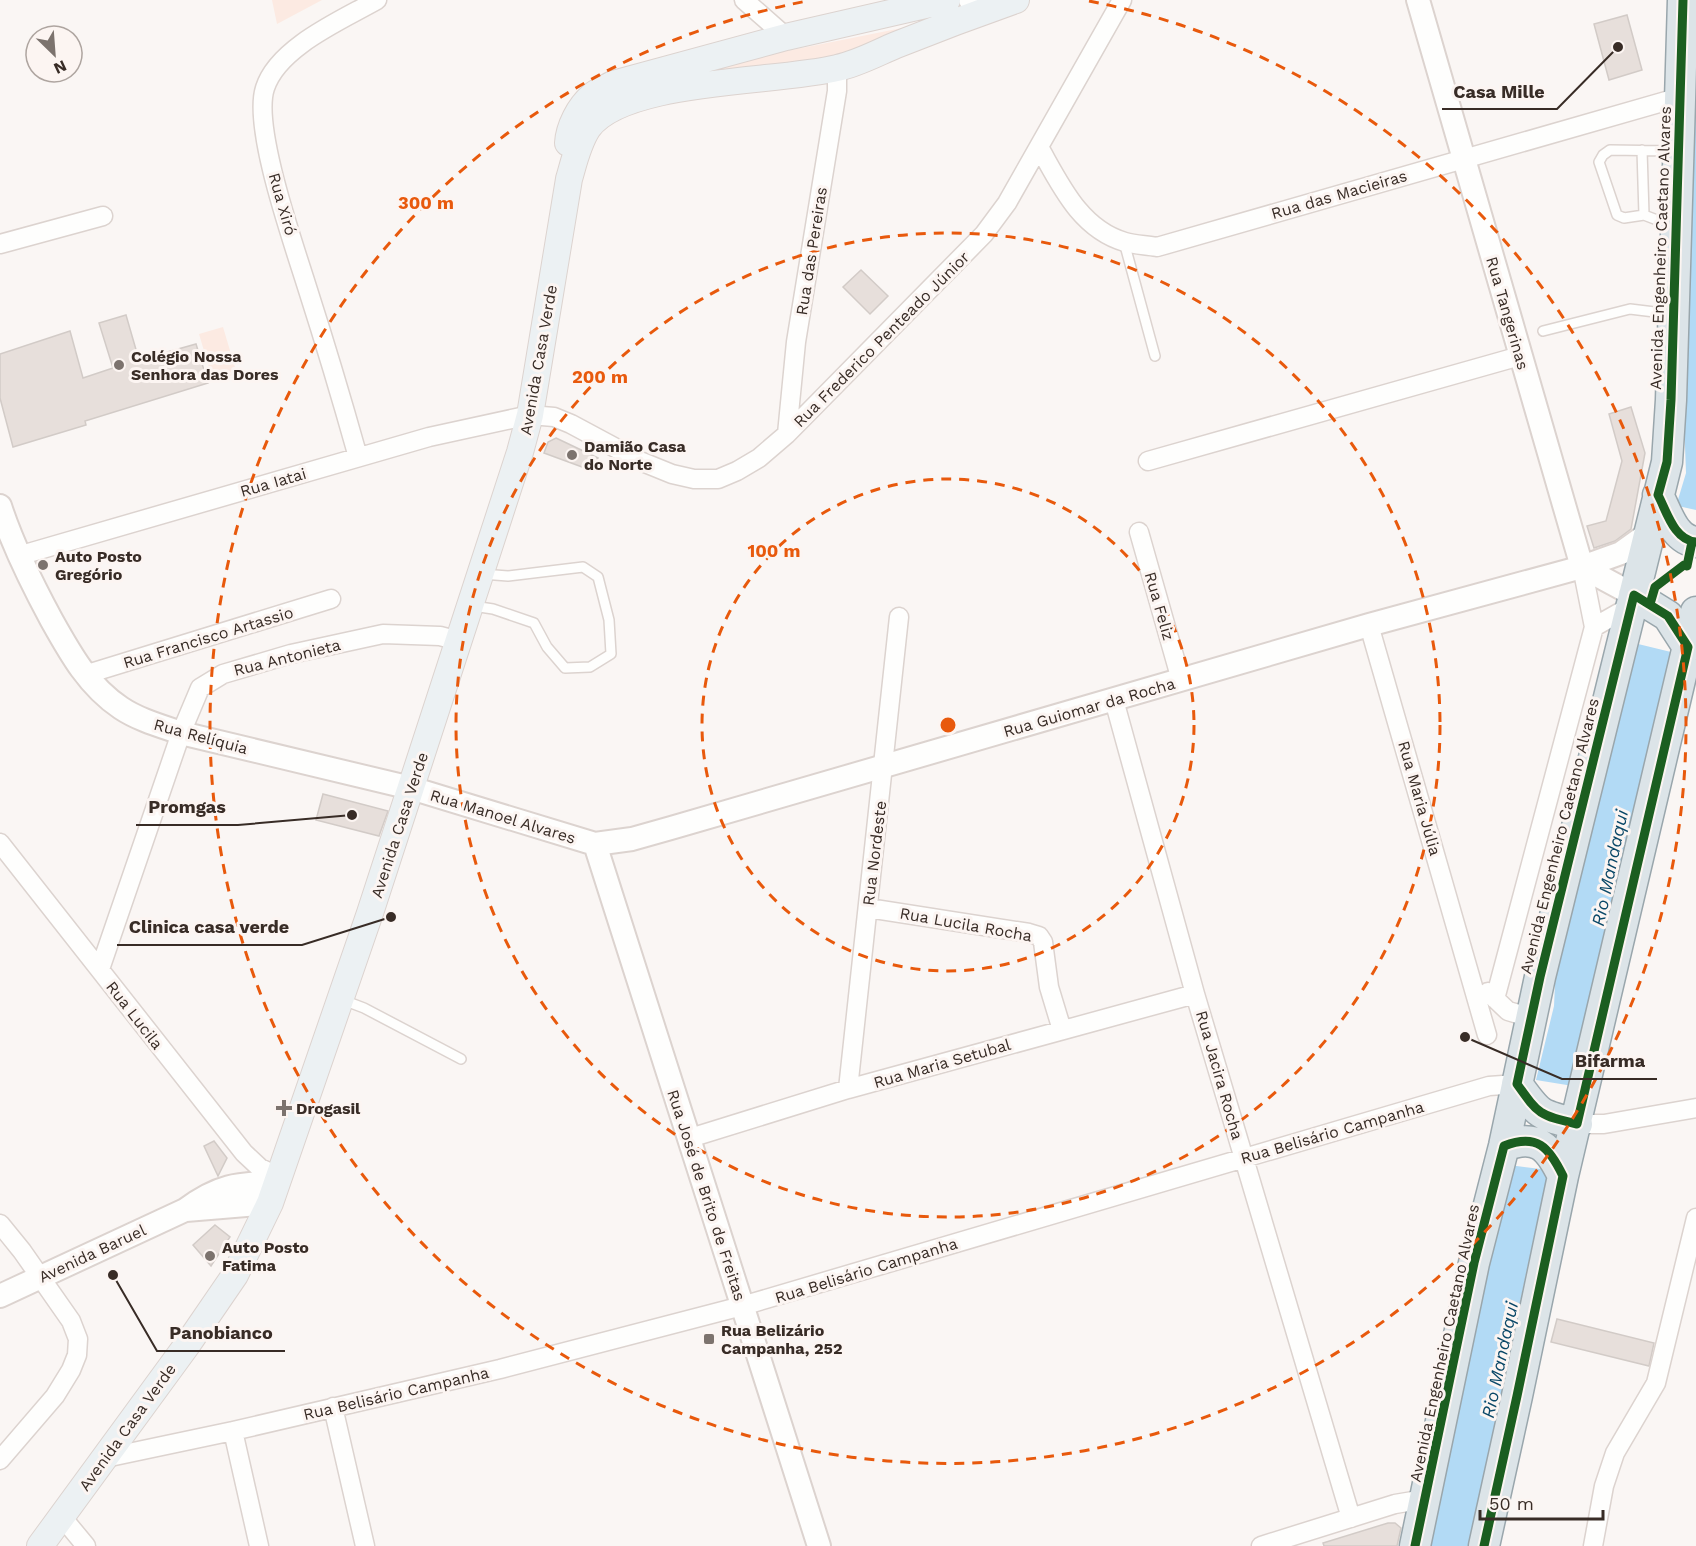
<svg xmlns="http://www.w3.org/2000/svg" width="1696" height="1546" font-family="'Work Sans',sans-serif">
<style>
.green{fill:#fceae2}
.water{fill:#b2daf5}
.building{fill:#e7dfdb;stroke:#d2cbc7;stroke-width:1.5}
.lines{fill:none;stroke-linecap:round;stroke-linejoin:round}
.service-casing{stroke:#dcd3cf;stroke-width:12}
.minor-casing{stroke:#dcd3cf;stroke-width:21}
.tertiary-casing{stroke:#dcd3cf;stroke-width:26}
.secondary-casing{stroke:#dcd3cf;stroke-width:28}
.primary-casing{stroke:#99a6ac;stroke-width:33}
.service{stroke:#fefefd;stroke-width:9}
.minor{stroke:#fefefd;stroke-width:18}
.tertiary{stroke:#fefefd;stroke-width:22}
.secondary{stroke:#ecf1f3;stroke-width:26}
.primary{stroke:#dce4e8;stroke-width:30}
.cycleway-casing{stroke:#fcf5f2;stroke-width:13}
.cycleway{stroke:#1b5e20;stroke-width:9}
.ring{fill:none;stroke:#e8590c;stroke-width:3;stroke-dasharray:10 8}
.poi-dot{fill:#7c736e;stroke:#fcf5f2;stroke-width:2}
.labels{text-anchor:middle;stroke-width:6;stroke-linejoin:round;paint-order:stroke}
.street-label{font-size:16px;fill:#382c26;stroke:#fcf5f2}
.poi-label{font-size:16px;font-weight:bold;fill:#382c26;stroke:#fcf5f2;text-anchor:start}
.water-label{font-size:18px;font-style:italic;fill:#094767;stroke:#fcf5f2}
.centre{fill:#e8590c;stroke:#fcf5f2;stroke-width:3}
.ring-label{font-size:18px;text-anchor:middle;font-weight:bold;fill:#e8590c;stroke:#fcf5f2;stroke-width:6;stroke-linejoin:round;paint-order:stroke}
.leader{fill:none;stroke:#382c26;stroke-width:2}
.callout-dot{fill:#382c26;stroke:#fcf5f2;stroke-width:2}
.callout-label{font-size:18px;text-anchor:middle;font-weight:bold;fill:#382c26;stroke:#fcf5f2;stroke-width:6;stroke-linejoin:round;paint-order:stroke}
</style>
<rect width="100%" height="100%" fill="#faf6f4"/>
<!-- green -->
<path class="green" d="M272,0H322L277,24Z
M902,28L858,55L737,72L715,71L717,65Z
M223,327L237,374L213,381L199,334Z"/>
<!-- water -->
<path class="water" d="M1696,0V510L1678,506L1677,503L1686,473L1684,419Z
M1634,643L1671,652L1573,1086L1536,1080L1554,1006L1556,963Z
M1509,1165L1549,1170L1523,1288L1471,1546H1426Z"/>
<!-- building -->
<path class="building" d="M1627,15L1642,70L1609,80L1594,24Z
M861,270L888,296L870,314L843,287Z
M126,315L139,360L196,344L208,383L85,421L86,425L13,447L0,398V354L70,331L83,378L113,368L99,323Z
M1631,407L1645,453L1631,529L1615,541L1594,548L1587,526L1606,521L1622,461L1609,414Z
M556,438L598,458L593,471L544,453L548,442Z
M323,794L388,811L379,836L316,820Z
M214,1141L227,1158L218,1176L204,1146Z
M215,1225L230,1237L211,1266L193,1245Z
M1557,1319L1654,1343L1649,1366L1551,1342Z
M1388,1523H1395L1401,1528L1397,1546H1324L1323,1543Z"/>
<g class="lines">
<defs>
<path id="service" d="M1642,150L1644,215
M1670,225L1644,215L1624,218L1617,215L1599,162L1603,155L1610,150L1674,151
M1124,242L1155,356
M1543,331L1630,309L1671,314
M473,606L493,609L534,623L547,647L565,668L590,667L611,654L609,620L598,577L583,567L508,576L482,574
M343,1000L364,1008L461,1059"/>
<path id="minor" d="M744,0L786,37
M968,0L976,14
M1039,147C1060,184 1080,229 1125,242C1135,245 1147,245 1157,247L1680,97
M0,244L103,216
M787,434L796,342L837,91V68
M358,457C342,400 325,343 307,287C294,245 252,127 265,88C278,47 342,20 377,0
M1148,461L1520,356
M1139,532L1181,680
M18,556L429,437L530,415L554,417L571,424L640,461L672,474L694,479H718L737,471L759,458L787,434L984,234L1007,203L1122,0
M1369,625L1487,1035
M1594,627L1631,606
M84,675L331,599
M1114,700L1195,994L1351,1518
M0,843L244,1153L260,1168L279,1177
M868,908L1029,933L1039,936L1043,942L1049,987L1062,1030
M100,969L181,733L200,688L223,674L291,654L383,634L440,636L459,641
M1488,992L1508,1011L1532,1018
M1495,999L1594,627L1582,567
M848,1089L899,617
M1577,1124H1604L1696,1108
M690,1138L848,1089L1195,994
M0,1224L22,1251L71,1321L78,1339L77,1355L71,1370L55,1396L0,1460
M333,1407L365,1546
M233,1431L259,1546
M105,1458L233,1431L500,1369L742,1306L1489,1086L1517,1084
M62,1517L86,1546
M1261,1546L1395,1504L1425,1499
M1593,1546L1604,1486L1615,1453L1656,1383L1696,1218"/>
<path id="tertiary" d="M1418,0L1582,567L1621,553L1649,533
M0,506C13,546 31,582 51,619C70,653 88,686 121,708C139,720 161,726 181,733L411,788L595,844L632,839L671,828L1369,625L1582,567L1634,595
M595,844L819,1546
M186,1210L270,1203
M0,1296L185,1210C219,1185 236,1184 277,1182"/>
<path id="secondary" d="M568,143C569,127 579,107 592,96C597,91 606,88 613,84L786,37L947,0
M40,1546L187,1345L235,1275L270,1203L370,913L520,452L530,415L569,179C574,162 578,143 588,128C624,78 778,83 837,68C857,64 877,53 896,45C936,29 976,14 1016,0"/>
<path id="primary" d="M1658,495C1667,512 1674,540 1696,542
M1634,595L1668,616L1688,647
M1517,1084C1539,1115 1539,1115 1577,1124
M1504,1146C1537,1133 1549,1147 1563,1176
M1415,1546L1474,1263L1504,1146L1540,977L1667,462L1671,400L1683,0
M1484,1546L1517,1396L1563,1176L1696,612"/>
</defs>
<!-- service casing -->
<use href="#service" class="service-casing"/>
<!-- minor casing -->
<use href="#minor" class="minor-casing"/>
<!-- tertiary casing -->
<use href="#tertiary" class="tertiary-casing"/>
<!-- secondary casing -->
<use href="#secondary" class="secondary-casing"/>
<!-- primary casing -->
<use href="#primary" class="primary-casing"/>
<!-- service -->
<use href="#service" class="service"/>
<!-- minor -->
<use href="#minor" class="minor"/>
<!-- tertiary -->
<use href="#tertiary" class="tertiary"/>
<!-- secondary -->
<use href="#secondary" class="secondary"/>
<!-- primary -->
<use href="#primary" class="primary"/>
<defs>
<path id="cycleway" d="M1683,0L1671,400L1667,462L1658,495C1667,512 1674,540 1696,542
M1634,595L1668,616L1688,647L1577,1124C1539,1115 1539,1115 1517,1084L1540,977Z
M1650,604L1655,587L1684,565L1687,566L1692,542
M1415,1546L1474,1263L1504,1146C1537,1133 1549,1147 1563,1176L1517,1396L1484,1546"/>
</defs>
<!-- cycleway casing -->
<use href="#cycleway" class="cycleway-casing"/>
<!-- cycleway -->
<use href="#cycleway" class="cycleway"/>
</g>
<!-- distance rings -->
<g class="ring">
<circle cx="948" cy="725" r="246"/>
<circle cx="948" cy="725" r="492"/>
<path d="M1089 1A738 738 0 1 1 807 1"/>
</g>
<!-- markers -->
<g class="poi-dot">
<circle cx="119" cy="365" r="6"/>
<circle cx="572" cy="455" r="6"/>
<circle cx="43" cy="565" r="6"/>
<path d="M281 1099h6v6h6v6h-6v6h-6v-6h-6v-6h6z"/>
<circle cx="210" cy="1256" r="6"/>
<rect x="703" y="1333" width="12" height="12" rx="3"/>
</g>
<g class="labels">
<!-- street labels -->
<g class="street-label">
<text transform="translate(1339 194) rotate(-16)" y="6">Rua das Macieiras</text>
<text transform="translate(283 204) rotate(74)" y="6">Rua Xiró</text>
<text transform="translate(1660 248) rotate(-88)" y="6">Avenida Engenheiro Caetano Alvares</text>
<text transform="translate(811 251) rotate(-81)" y="6">Rua das Pereiras</text>
<text transform="translate(1508 313) rotate(74)" y="6">Rua Tangerinas</text>
<text transform="translate(881 339) rotate(-45)" y="6">Rua Frederico Penteado Júnior</text>
<text transform="translate(538 360) rotate(-80)" y="6">Avenida Casa Verde</text>
<text transform="translate(273 482) rotate(-16)" y="6">Rua Iatai</text>
<text transform="translate(1160 606) rotate(74)" y="6">Rua Feliz</text>
<text transform="translate(208 637) rotate(-17)" y="6">Rua Francisco Artassio</text>
<text transform="translate(287 657) rotate(-14)" y="6">Rua Antonieta</text>
<text transform="translate(1089 707) rotate(-16)" y="6">Rua Guiomar da Rocha</text>
<text transform="translate(201 736) rotate(15)" y="6">Rua Relíquia</text>
<text transform="translate(1420 798) rotate(74)" y="6">Rua Maria Júlia</text>
<text transform="translate(503 816) rotate(17)" y="6">Rua Manoel Alvares</text>
<text transform="translate(399 825) rotate(-72)" y="6">Avenida Casa Verde</text>
<text transform="translate(1559 836) rotate(-76)" y="6">Avenida Engenheiro Caetano Alvares</text>
<text transform="translate(874 853) rotate(-83)" y="6">Rua Nordeste</text>
<text transform="translate(966 924) rotate(10)" y="6">Rua Lucila Rocha</text>
<text transform="translate(135 1015) rotate(52)" y="6">Rua Lucila</text>
<text transform="translate(942 1063) rotate(-16)" y="6">Rua Maria Setubal</text>
<text transform="translate(1220 1075) rotate(74)" y="6">Rua Jacira Rocha</text>
<text transform="translate(1332 1132) rotate(-16)" y="6">Rua Belisário Campanha</text>
<text transform="translate(707 1195) rotate(72)" y="6">Rua José de Brito de Freitas</text>
<text transform="translate(92 1253) rotate(-25)" y="6">Avenida Baruel</text>
<text transform="translate(866 1270) rotate(-17)" y="6">Rua Belisário Campanha</text>
<text transform="translate(1444 1343) rotate(-78)" y="6">Avenida Engenheiro Caetano Alvares</text>
<text transform="translate(396 1393) rotate(-13)" y="6">Rua Belisário Campanha</text>
<text transform="translate(127 1427) rotate(-54)" y="6">Avenida Casa Verde</text>
</g>
<!-- poi labels -->
<g class="poi-label">
<text x="131" y="362">Colégio Nossa<tspan x="131" dy="18">Senhora das Dores</tspan></text>
<text x="584" y="452">Damião Casa<tspan x="584" dy="18">do Norte</tspan></text>
<text x="55" y="562">Auto Posto<tspan x="55" dy="18">Gregório</tspan></text>
<text x="296" y="1114">Drogasil</text>
<text x="222" y="1253">Auto Posto<tspan x="222" dy="18">Fatima</tspan></text>
<text x="721" y="1336">Rua Belizário<tspan x="721" dy="18">Campanha, 252</tspan></text>
</g>
<!-- water labels -->
<g class="water-label">
<text transform="translate(1610 868) rotate(-78)" y="6">Rio Mandaqui</text>
<text transform="translate(1500 1360) rotate(-78)" y="6">Rio Mandaqui</text>
</g>
</g>
<circle cx="948" cy="725" r="9" class="centre"/>
<g class="ring-label">
<text x="426" y="209">300 m</text>
<text x="600" y="383">200 m</text>
<text x="774" y="557">100 m</text>
</g>
<!-- callouts -->
<path class="leader" d="M1618 47L1557 109H1442M352 815L238 825H136M391 917L302 945H117M1465 1037L1562 1079H1657M113 1275L157 1351H285"/>
<g class="callout-dot">
<circle cx="1618" cy="47" r="6"/>
<circle cx="352" cy="815" r="6"/>
<circle cx="391" cy="917" r="6"/>
<circle cx="1465" cy="1037" r="6"/>
<circle cx="113" cy="1275" r="6"/>
</g>
<g class="callout-label">
<text x="1499" y="98">Casa Mille</text>
<text x="187" y="813">Promgas</text>
<text x="209" y="933">Clinica casa verde</text>
<text x="1610" y="1067">Bifarma</text>
<text x="221" y="1339">Panobianco</text>
</g>
<!-- north arrow -->
<g transform="translate(54 54) rotate(155)"><circle r="28" fill="#fcf5f2" stroke="#aea5a0" stroke-width="1.5"/>
<path d="M0-4.5L10 22L0 15L-10 22Z" fill="#7c736e"/>
<text y="-9" font-size="16" font-weight="bold" text-anchor="middle" fill="#382c26">N</text>
</g>
<!-- scale -->
<path d="M1480 1510v9h123v-9" fill="none" stroke="#382c26" stroke-width="3"/>
<text x="1489" y="1510" font-size="18" fill="#382c26" stroke="#fcf5f2" stroke-width="4.5" paint-order="stroke">50 m</text>
</svg>
